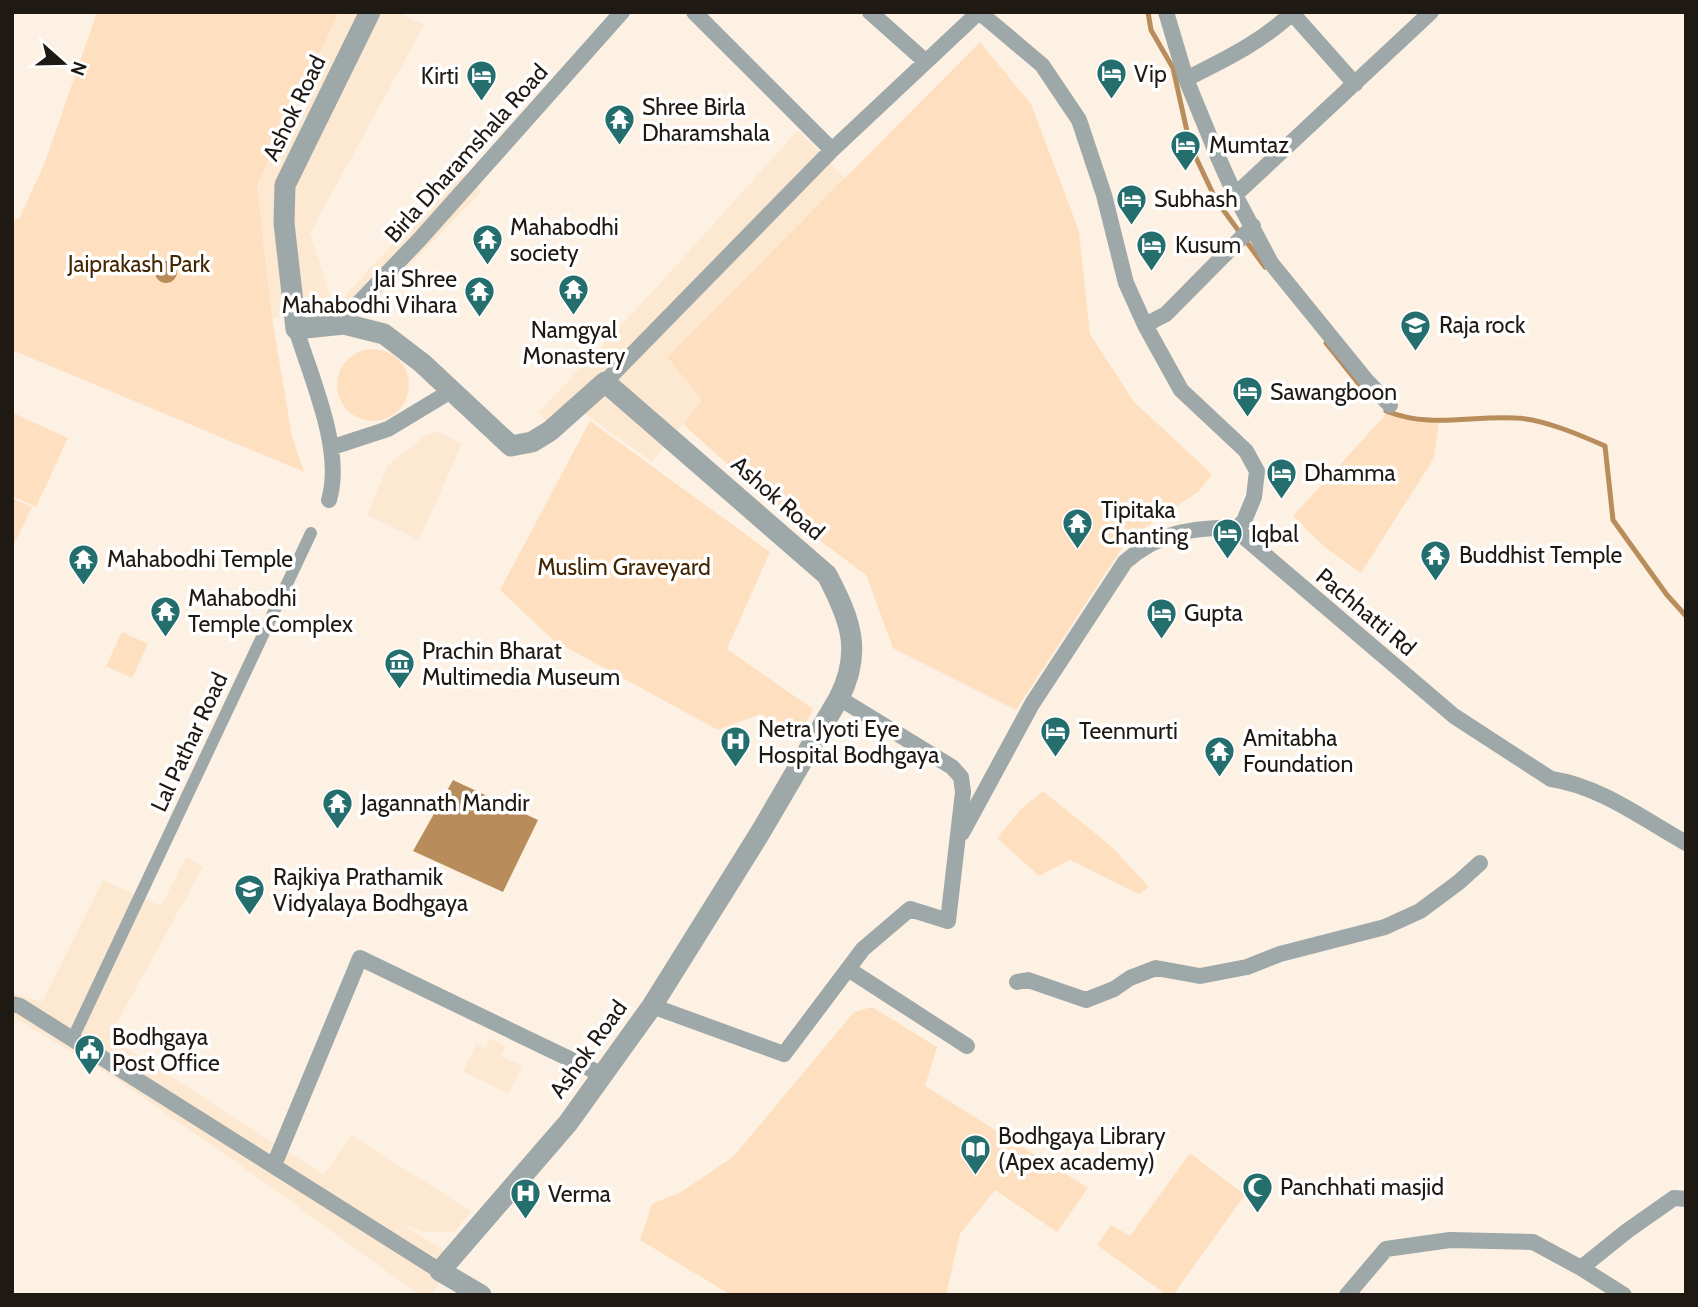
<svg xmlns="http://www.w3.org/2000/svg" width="1698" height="1307" font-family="Cabin,sans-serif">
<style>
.built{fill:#fde8d2}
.green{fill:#fee0c0}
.water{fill:#b98d5b}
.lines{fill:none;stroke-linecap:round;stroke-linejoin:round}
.stream{stroke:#b98d5b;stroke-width:5}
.pedestrian{stroke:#9ea8a8;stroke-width:12}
.minor{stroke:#9ea8a8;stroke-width:16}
.tertiary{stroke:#9ea8a8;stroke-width:21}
.labels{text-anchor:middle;stroke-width:7;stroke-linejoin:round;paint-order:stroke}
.poi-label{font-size:23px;fill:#1f1914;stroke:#fff;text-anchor:start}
.street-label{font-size:23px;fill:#1f1914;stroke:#fff}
.park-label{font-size:23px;fill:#442700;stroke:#fff}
</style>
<rect width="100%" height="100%" fill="#fdf1e4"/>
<!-- built -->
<path class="built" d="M339,12H398L424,25L310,233L334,308L459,171L482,191L372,304L272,318L257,185Z
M798,130L846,179L667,357L702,400L683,424L652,462L576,407L554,428L538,413L654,290Z
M437,431L462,444L419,540L367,515L388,465L426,435Z
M186,857L203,867L109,1037L324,1175L351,1135L471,1211L455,1232H425L402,1224L453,1256L432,1295H419L260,1179L118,1080L12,1016V993L42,1002L103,880L161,906Z
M490,1038L506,1046L501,1056L522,1066L509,1094L463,1072L476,1044L485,1048Z"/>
<!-- green -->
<path class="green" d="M94,12H339L257,185L272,318L292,436L304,472L12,350V222L20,217L45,162L96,15Z
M980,42L1031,104L1079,231L1090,334L1134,402L1212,474L1199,491L1128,539L1016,710L893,648L866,575L772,505L683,424L702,400L667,357Z
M337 385a36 36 0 1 1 72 0a36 36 0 1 1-72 0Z
M1388,412L1439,422L1434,458L1361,573L1326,548L1293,516Z
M13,413L68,438L36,507L12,496Z
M590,421L770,552L727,649L813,709L799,738L760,714L718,730L553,640L500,590Z
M12,498L32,507L12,548Z
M122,632L148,644L132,678L106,666Z
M1043,791L1112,847L1149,887L1139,894L1070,860L1039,876L997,838L1021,809Z
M872,1007L937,1047L925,1086L1088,1188L1057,1232L995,1190L960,1234L946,1295H731L640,1240L652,1204L681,1192L733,1157L854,1012Z
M1190,1153L1245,1195L1173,1295H1167L1097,1245L1111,1225L1130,1236Z"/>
<!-- water -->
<path class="water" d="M155 272a11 11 0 1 1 22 0a11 11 0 1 1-22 0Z
M453,780L538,820L503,892L413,851Z"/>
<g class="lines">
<!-- stream -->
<path class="stream" d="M1148,12L1151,30L1173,68L1190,145L1216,200L1265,267
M1326,343L1362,388L1374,399
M1386,411C1432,429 1471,415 1516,418C1543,419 1580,435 1605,446L1613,520L1667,595L1686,616"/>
<!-- pedestrian -->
<path class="pedestrian" d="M72,1040L311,533"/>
<!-- minor -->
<path class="minor" d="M694,12L832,150
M870,12L925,61
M979,12L1042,65L1079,120L1104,195L1126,283L1145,325L1181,390L1246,451L1257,471L1254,497L1244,521L1238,527L1245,538L1454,716L1551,779C1600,786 1643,819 1686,843
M1166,12L1186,79L1218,157L1235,195L1271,263L1366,380L1390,405
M1292,13L1355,84
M1186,79C1224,60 1262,42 1293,12
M1235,195L1431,12
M344,324L352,310L420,239L622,12
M1145,325L1166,314L1253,226
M296,329C311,378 344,450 329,500
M605,382L832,150L979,12
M333,447L388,429L451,391
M962,833L1032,704L1125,562C1161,530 1192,529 1238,527
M848,969L967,1046
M1017,982L1028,980L1086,1000L1114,989L1130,978L1156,968L1200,976L1247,967L1280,954L1385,927L1420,911L1459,882L1480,863
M12,1004L20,1006L440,1271
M652,1006L784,1054L863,949L910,909L948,921L963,792L961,777L952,767L839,698
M274,1165L360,958L603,1075
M1581,1268L1627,1231L1674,1198L1686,1199
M1347,1295L1386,1249L1450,1240L1533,1242L1581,1268L1624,1295"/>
<!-- tertiary -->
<path class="tertiary" d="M370,12L285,185L284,223L296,329L344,324L384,334L422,363L511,446L532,442L550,431L605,382L827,575C850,619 863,651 839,698L760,833L652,1006L568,1123L440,1271L481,1295"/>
</g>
<!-- icons -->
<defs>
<symbol id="hotel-pin" viewBox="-11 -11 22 30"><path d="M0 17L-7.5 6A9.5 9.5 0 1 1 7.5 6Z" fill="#246f6e" stroke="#fff"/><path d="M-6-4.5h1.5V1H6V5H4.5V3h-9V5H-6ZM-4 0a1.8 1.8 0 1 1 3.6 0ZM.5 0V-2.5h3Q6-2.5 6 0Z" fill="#fff"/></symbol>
<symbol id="temple-pin" viewBox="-11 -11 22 30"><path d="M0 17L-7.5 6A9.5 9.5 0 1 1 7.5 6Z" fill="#246f6e" stroke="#fff"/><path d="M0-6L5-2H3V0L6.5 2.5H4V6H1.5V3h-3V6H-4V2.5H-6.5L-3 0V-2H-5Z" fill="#fff"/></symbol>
<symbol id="university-pin" viewBox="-11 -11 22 30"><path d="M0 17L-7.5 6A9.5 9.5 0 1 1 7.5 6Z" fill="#246f6e" stroke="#fff"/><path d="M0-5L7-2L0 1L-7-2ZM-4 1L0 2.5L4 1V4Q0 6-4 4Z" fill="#fff"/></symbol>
<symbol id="museum-pin" viewBox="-11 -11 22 30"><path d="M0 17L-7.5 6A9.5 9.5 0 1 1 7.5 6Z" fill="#246f6e" stroke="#fff"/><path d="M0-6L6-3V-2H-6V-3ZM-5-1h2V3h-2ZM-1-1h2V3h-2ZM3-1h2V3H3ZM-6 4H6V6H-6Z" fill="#fff"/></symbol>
<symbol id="hospital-pin" viewBox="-11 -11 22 30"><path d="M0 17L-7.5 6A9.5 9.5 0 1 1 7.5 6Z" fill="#246f6e" stroke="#fff"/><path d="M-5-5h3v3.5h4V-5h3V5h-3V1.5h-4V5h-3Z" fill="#fff"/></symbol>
<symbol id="school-pin" viewBox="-11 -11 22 30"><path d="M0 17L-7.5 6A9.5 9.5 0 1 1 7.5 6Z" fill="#246f6e" stroke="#fff"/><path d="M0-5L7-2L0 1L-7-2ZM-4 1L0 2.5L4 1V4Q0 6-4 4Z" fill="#fff"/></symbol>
<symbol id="civic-pin" viewBox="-11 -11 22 30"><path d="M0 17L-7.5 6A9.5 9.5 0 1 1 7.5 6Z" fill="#246f6e" stroke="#fff"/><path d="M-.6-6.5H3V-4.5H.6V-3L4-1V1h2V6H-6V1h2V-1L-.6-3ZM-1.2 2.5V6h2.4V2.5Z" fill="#fff"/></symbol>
<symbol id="library-pin" viewBox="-11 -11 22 30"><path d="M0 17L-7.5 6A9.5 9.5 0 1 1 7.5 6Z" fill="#246f6e" stroke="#fff"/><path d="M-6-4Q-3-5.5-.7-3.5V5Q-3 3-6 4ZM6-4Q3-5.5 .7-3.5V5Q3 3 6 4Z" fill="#fff"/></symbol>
<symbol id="mosque-pin" viewBox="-11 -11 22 30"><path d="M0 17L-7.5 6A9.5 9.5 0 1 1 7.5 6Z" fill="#246f6e" stroke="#fff"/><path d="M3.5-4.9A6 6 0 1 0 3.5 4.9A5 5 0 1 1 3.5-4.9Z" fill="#fff"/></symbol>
</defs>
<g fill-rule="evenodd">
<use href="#hotel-pin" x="1094" y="56" width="35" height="47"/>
<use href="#hotel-pin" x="464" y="58" width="35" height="47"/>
<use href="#temple-pin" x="602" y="102" width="35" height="47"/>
<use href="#hotel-pin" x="1168" y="128" width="35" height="47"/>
<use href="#hotel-pin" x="1114" y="182" width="35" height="47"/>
<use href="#temple-pin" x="470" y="222" width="35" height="47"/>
<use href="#hotel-pin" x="1134" y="228" width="35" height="47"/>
<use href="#temple-pin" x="556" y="272" width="35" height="47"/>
<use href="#temple-pin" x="462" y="274" width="35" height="47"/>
<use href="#university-pin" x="1398" y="308" width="35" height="47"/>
<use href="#hotel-pin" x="1230" y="374" width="35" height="47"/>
<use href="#hotel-pin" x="1264" y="456" width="35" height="47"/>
<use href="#temple-pin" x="1060" y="506" width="35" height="47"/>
<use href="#hotel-pin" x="1210" y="516" width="35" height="47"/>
<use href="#temple-pin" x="1418" y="538" width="35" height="47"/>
<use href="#temple-pin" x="66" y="542" width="35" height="47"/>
<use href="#temple-pin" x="148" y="594" width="35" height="47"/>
<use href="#hotel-pin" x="1144" y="596" width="35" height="47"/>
<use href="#museum-pin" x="382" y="646" width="35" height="47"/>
<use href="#hotel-pin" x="1038" y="714" width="35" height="47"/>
<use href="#hospital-pin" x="718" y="724" width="35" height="47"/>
<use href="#temple-pin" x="1202" y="734" width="35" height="47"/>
<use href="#temple-pin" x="320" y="786" width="35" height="47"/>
<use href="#school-pin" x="232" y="872" width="35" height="47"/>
<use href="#civic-pin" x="72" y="1032" width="35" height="47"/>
<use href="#library-pin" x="958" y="1132" width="35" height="47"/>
<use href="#mosque-pin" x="1240" y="1170" width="35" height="47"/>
<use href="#hospital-pin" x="508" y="1176" width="35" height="47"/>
</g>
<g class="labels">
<!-- poi labels -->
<g class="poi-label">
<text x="1134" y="82">Vip</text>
<text x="459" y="84" text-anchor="end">Kirti</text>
<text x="642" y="115">Shree Birla<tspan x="642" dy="26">Dharamshala</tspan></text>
<text x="1209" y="153">Mumtaz</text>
<text x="1154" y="207">Subhash</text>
<text x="510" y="235">Mahabodhi<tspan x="510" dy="26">society</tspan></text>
<text x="1175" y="253">Kusum</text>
<text x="457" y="287" text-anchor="end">Jai Shree<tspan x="457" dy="26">Mahabodhi Vihara</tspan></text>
<text x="1439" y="333">Raja rock</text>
<text x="574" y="338" text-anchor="middle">Namgyal<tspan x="574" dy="26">Monastery</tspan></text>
<text x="1270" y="400">Sawangboon</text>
<text x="1304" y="481">Dhamma</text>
<text x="1101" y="518">Tipitaka<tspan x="1101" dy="26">Chanting</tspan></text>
<text x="1251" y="542">Iqbal</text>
<text x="1459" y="563">Buddhist Temple</text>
<text x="107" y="567">Mahabodhi Temple</text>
<text x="188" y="606">Mahabodhi<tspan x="188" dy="26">Temple Complex</tspan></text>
<text x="1184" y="621">Gupta</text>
<text x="422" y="659">Prachin Bharat<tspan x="422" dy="26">Multimedia Museum</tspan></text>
<text x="758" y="737">Netra Jyoti Eye<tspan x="758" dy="26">Hospital Bodhgaya</tspan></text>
<text x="1079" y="739">Teenmurti</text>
<text x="1243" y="746">Amitabha<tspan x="1243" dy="26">Foundation</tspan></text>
<text x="361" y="811">Jagannath Mandir</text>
<text x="273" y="885">Rajkiya Prathamik<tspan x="273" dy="26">Vidyalaya Bodhgaya</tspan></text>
<text x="112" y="1045">Bodhgaya<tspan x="112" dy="26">Post Office</tspan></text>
<text x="998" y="1144">Bodhgaya Library<tspan x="998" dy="26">(Apex academy)</tspan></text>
<text x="1280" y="1195">Panchhati masjid</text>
<text x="548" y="1202">Verma</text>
</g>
<!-- street labels -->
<g class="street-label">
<text transform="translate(294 108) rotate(-64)" y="8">Ashok Road</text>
<text transform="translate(466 153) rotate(-48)" y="8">Birla Dharamshala Road</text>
<text transform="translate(778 498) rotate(41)" y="8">Ashok Road</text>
<text transform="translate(1366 612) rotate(40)" y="8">Pachhatti Rd</text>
<text transform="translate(189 742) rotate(-65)" y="8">Lal Pathar Road</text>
<text transform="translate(588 1049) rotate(-54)" y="8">Ashok Road</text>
</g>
<!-- park labels -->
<g class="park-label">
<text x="139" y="272">Jaiprakash Park</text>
<text x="624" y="575">Muslim Graveyard</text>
</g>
</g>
<!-- border -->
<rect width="1698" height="1307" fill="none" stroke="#1f1914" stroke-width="28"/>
<!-- north arrow -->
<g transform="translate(63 63) rotate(110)" stroke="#ffffff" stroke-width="5" paint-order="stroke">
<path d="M0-5L12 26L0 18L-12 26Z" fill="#1f1914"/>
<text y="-10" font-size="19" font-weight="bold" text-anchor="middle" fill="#1f1914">N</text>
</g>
</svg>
